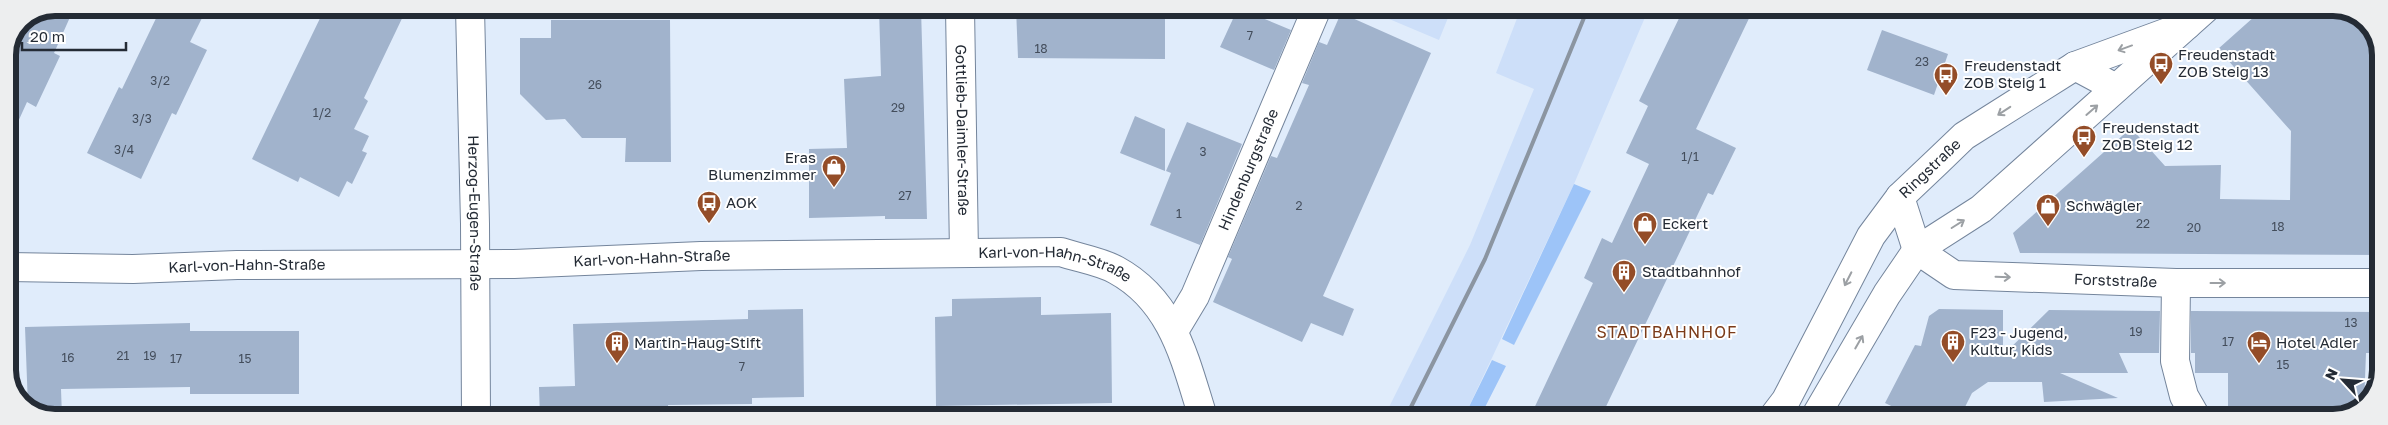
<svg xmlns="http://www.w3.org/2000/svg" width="2388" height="425" font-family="'Golos Text',sans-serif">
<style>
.built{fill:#cddff9}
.green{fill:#9dc4f8}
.building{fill:#a1b3cc}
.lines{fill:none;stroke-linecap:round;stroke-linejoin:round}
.street-casing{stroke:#74859c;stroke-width:30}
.secondary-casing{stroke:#74859c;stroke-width:30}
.street{stroke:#fff;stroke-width:28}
.secondary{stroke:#fff;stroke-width:28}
.rail{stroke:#8b95a1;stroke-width:4}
.oneway{stroke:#9ca0a4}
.labels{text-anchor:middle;stroke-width:4;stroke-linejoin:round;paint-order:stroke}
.number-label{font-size:12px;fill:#434d5b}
.poi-label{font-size:15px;fill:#242b35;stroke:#fff;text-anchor:start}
.street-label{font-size:15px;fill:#242b35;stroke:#fff}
.neighbourhood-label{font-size:16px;letter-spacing:1px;fill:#7b3b19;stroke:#fff}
.rim{fill:none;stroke:#242b35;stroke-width:6}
</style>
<rect width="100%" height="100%" fill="#e0ecfb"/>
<!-- built -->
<path class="built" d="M1363,8H1452L1439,40Z
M1521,8H1649L1574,184L1464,417H1384L1470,245L1534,89L1496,73Z"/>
<!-- green -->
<path class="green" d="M1574,184L1591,191L1514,345L1502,339Z
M1492,360L1506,366L1480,417H1464Z"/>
<!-- building -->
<path class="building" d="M54,8L71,15L54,53L60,56L36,107L27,102L8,144V56L22,21Z
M161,8H207L190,42L207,50L176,115L172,113L141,179L87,153L119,87L122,89Z
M325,8H407L364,98L368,101L354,129L369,136L362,151L367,153L352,184L347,181L339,197L300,177L298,182L252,159Z
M879,8H921L927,219H885V216L809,218V149L847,148L844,79L881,76Z
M1016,8H1165V59L1018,58Z
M1238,8L1291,30L1274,70L1220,47Z
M1684,8H1754L1696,129L1736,148L1713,195L1708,193L1601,417H1530L1593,283L1584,278L1602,238L1612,243L1649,164L1626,153L1648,106L1639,101Z
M2264,8H2339L2367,22L2380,50V255L2020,253L2013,233L2131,128L2165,166L2221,165L2220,199L2290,200L2291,131L2218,49Z
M1341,13L1431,53L1323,296L1354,309L1343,336L1311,323L1302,342L1213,302L1232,259L1228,257L1271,156L1277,158L1309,85L1302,83L1319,42L1327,45Z
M551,20H670L671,162H625L626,138H582L565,119L546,120L520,94V38H551Z
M1882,30L1948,54L1934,95L1867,70Z
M1135,116L1165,129V171L1120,153Z
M1187,122L1242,144L1200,245L1150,225L1171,173L1166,171Z
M1041,297V315L1111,313L1112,403L936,406L935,317L952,316V299Z
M803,309L804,397L752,398V404L668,405L669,417H540L539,387L575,386L573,324L748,319V310Z
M1939,309L2003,310V355L2049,310L2160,311L2159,353H2119L2128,373H2060L2118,398L2044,402L2042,382H1988L1972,393L1960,417H1914L1885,403L1915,345L1921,346L1929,316Z
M2191,311L2380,312V353H2366L2364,405L2352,410L2304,409V417H2228V373H2195V353H2191Z
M190,323V331H299V394H190V387L61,389L62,417H49L28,407L25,327Z"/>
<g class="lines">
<defs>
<g id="street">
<path id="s1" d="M470,8L475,224L476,417"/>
<path id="s2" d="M960,8L964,253"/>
<path d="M2075,66L2116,88"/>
<path id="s3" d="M1900,197L1917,250L1954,275L2176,283H2380"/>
<path id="s4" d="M8,267L133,269L237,265L514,264L701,256L1061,252C1078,258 1100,261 1116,270C1173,301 1185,360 1203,417"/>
<path d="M2176,283L2175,361L2184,396L2196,417"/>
<path id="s5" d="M1174,331L1195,296L1317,8"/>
</g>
<g id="secondary">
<path id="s6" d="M1773,417L1786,400L1871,236L1900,197L1938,161L1964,136L2075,66L2187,25"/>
<path d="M1815,417L1887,294L1917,250L1981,209L2206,8"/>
</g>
</defs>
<!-- street casing -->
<use href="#street" class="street-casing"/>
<!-- secondary casing -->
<use href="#secondary" class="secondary-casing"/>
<!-- street -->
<use href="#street" class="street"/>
<!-- secondary -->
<use href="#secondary" class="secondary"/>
<!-- rail -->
<path class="rail" d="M1406,417L1485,259L1588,8"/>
</g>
<!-- one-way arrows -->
<defs><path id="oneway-shaft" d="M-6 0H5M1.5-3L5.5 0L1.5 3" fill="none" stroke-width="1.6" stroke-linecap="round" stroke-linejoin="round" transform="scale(1.25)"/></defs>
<g class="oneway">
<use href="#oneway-shaft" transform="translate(2125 48) rotate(160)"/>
<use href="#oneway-shaft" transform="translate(2092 110) rotate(-41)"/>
<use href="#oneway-shaft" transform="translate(2004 111) rotate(147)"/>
<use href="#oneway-shaft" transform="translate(1958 224) rotate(-32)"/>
<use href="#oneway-shaft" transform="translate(2003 277) rotate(2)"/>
<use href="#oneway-shaft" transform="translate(1848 279) rotate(117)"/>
<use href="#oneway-shaft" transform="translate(2218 283)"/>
<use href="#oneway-shaft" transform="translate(1859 342) rotate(-60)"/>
</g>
<!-- icons -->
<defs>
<symbol id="bus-pin" viewBox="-11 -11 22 30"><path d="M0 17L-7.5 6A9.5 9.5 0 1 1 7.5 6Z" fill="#944d28" stroke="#fff"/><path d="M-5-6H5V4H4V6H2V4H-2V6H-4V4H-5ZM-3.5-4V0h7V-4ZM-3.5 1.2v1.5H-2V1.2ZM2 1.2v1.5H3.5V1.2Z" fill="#fff"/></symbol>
<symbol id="shop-pin" viewBox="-11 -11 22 30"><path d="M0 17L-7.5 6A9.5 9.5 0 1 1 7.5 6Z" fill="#944d28" stroke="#fff"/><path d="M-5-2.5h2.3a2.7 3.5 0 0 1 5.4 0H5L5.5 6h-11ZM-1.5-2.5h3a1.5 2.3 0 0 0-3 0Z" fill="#fff"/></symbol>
<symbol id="building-pin" viewBox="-11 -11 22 30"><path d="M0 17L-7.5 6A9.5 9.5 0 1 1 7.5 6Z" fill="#944d28" stroke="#fff"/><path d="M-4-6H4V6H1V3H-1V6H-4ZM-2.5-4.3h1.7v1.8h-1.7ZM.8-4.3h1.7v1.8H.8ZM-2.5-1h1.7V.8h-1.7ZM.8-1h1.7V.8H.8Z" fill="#fff"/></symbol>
<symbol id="hotel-pin" viewBox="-11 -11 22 30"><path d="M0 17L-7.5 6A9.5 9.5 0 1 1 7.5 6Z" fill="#944d28" stroke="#fff"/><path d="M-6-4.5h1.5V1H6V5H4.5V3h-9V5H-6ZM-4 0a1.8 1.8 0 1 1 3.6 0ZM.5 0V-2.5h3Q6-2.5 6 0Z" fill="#fff"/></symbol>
</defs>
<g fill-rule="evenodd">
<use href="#bus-pin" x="2147" y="50" width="28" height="38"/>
<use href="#bus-pin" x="1932" y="61" width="28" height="38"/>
<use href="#bus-pin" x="2070" y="123" width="28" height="38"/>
<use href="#shop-pin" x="820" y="153" width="28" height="38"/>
<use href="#bus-pin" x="695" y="189" width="28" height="38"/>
<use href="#shop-pin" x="2034" y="192" width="28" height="38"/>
<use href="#shop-pin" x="1631" y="210" width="28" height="38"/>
<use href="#building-pin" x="1610" y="258" width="28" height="38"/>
<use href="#building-pin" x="1939" y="328" width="28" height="38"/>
<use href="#building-pin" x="603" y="329" width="28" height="38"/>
<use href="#hotel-pin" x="2245" y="329" width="28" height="38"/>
</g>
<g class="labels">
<!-- number labels -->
<g class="number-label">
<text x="1250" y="40">7</text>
<text x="1041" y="53">18</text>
<text x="1922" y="66">23</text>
<text x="160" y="85">3/2</text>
<text x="595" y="89">26</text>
<text x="898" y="112">29</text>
<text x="322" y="117">1/2</text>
<text x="142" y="123">3/3</text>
<text x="124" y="154">3/4</text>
<text x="1203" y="156">3</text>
<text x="1690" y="161">1/1</text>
<text x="905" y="200">27</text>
<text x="1299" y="210">2</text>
<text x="1179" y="218">1</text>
<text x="2143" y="228">22</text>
<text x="2278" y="231">18</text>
<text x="2194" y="232">20</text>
<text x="2351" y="327">13</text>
<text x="2136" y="336">19</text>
<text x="2228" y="346">17</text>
<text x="123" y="360">21</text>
<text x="150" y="360">19</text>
<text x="68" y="362">16</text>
<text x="176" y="363">17</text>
<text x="245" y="363">15</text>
<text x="2283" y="369">15</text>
<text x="742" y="371">7</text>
</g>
<!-- poi labels -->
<g class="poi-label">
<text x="2178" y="60">Freudenstadt<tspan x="2178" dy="17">ZOB Steig 13</tspan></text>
<text x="1964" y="71">Freudenstadt<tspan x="1964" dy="17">ZOB Steig 1</tspan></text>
<text x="2102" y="133">Freudenstadt<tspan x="2102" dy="17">ZOB Steig 12</tspan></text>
<text x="816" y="163" text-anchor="end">Eras<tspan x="816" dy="17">Blumenzimmer</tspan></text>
<text x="726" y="208">AOK</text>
<text x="2066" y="211">Schwägler</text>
<text x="1662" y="229">Eckert</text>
<text x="1642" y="277">Stadtbahnhof</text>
<text x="1970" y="338">F23 - Jugend,<tspan x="1970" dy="17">Kultur, Kids</tspan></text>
<text x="634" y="348">Martin-Haug-Stift</text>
<text x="2276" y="348">Hotel Adler</text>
</g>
<!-- street labels -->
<g class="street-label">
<text dy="5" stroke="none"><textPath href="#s2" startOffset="122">Gottlieb-Daimler-Straße</textPath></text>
<text dy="5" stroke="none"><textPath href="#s6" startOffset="296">Ringstraße</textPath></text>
<text dy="5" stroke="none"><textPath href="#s5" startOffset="178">Hindenburgstraße</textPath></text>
<text dy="5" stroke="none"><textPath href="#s1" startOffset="205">Herzog-Eugen-Straße</textPath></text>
<text dy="5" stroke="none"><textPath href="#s4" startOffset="644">Karl-von-Hahn-Straße</textPath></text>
<text dy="5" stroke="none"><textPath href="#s4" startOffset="239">Karl-von-Hahn-Straße</textPath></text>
<text dy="5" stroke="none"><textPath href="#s4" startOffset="1049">Karl-von-Hahn-Straße</textPath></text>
<text dy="5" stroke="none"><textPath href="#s3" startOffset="262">Forststraße</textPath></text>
</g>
<!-- neighbourhood labels -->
<g class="neighbourhood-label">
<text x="1667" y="338">STADTBAHNHOF</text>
</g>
</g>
<!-- crop -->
<path d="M0 0H2388V425H0ZM55 16H2333A39 39 0 0 1 2372 55V370A39 39 0 0 1 2333 409H55A39 39 0 0 1 16 370V55A39 39 0 0 1 55 16Z" fill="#edeeef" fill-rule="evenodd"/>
<path class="rim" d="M55 16H2333A39 39 0 0 1 2372 55V370A39 39 0 0 1 2333 409H55A39 39 0 0 1 16 370V55A39 39 0 0 1 55 16Z"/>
<!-- north arrow -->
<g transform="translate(2343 380) rotate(296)" stroke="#ffffff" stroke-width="4" paint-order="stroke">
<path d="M0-4L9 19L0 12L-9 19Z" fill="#242b35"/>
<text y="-8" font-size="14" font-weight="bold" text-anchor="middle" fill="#242b35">N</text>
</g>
<!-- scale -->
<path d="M22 42v8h104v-8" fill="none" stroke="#242b35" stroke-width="2.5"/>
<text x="30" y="42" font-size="15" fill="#242b35" stroke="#ffffff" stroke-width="4" paint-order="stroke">20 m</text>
</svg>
